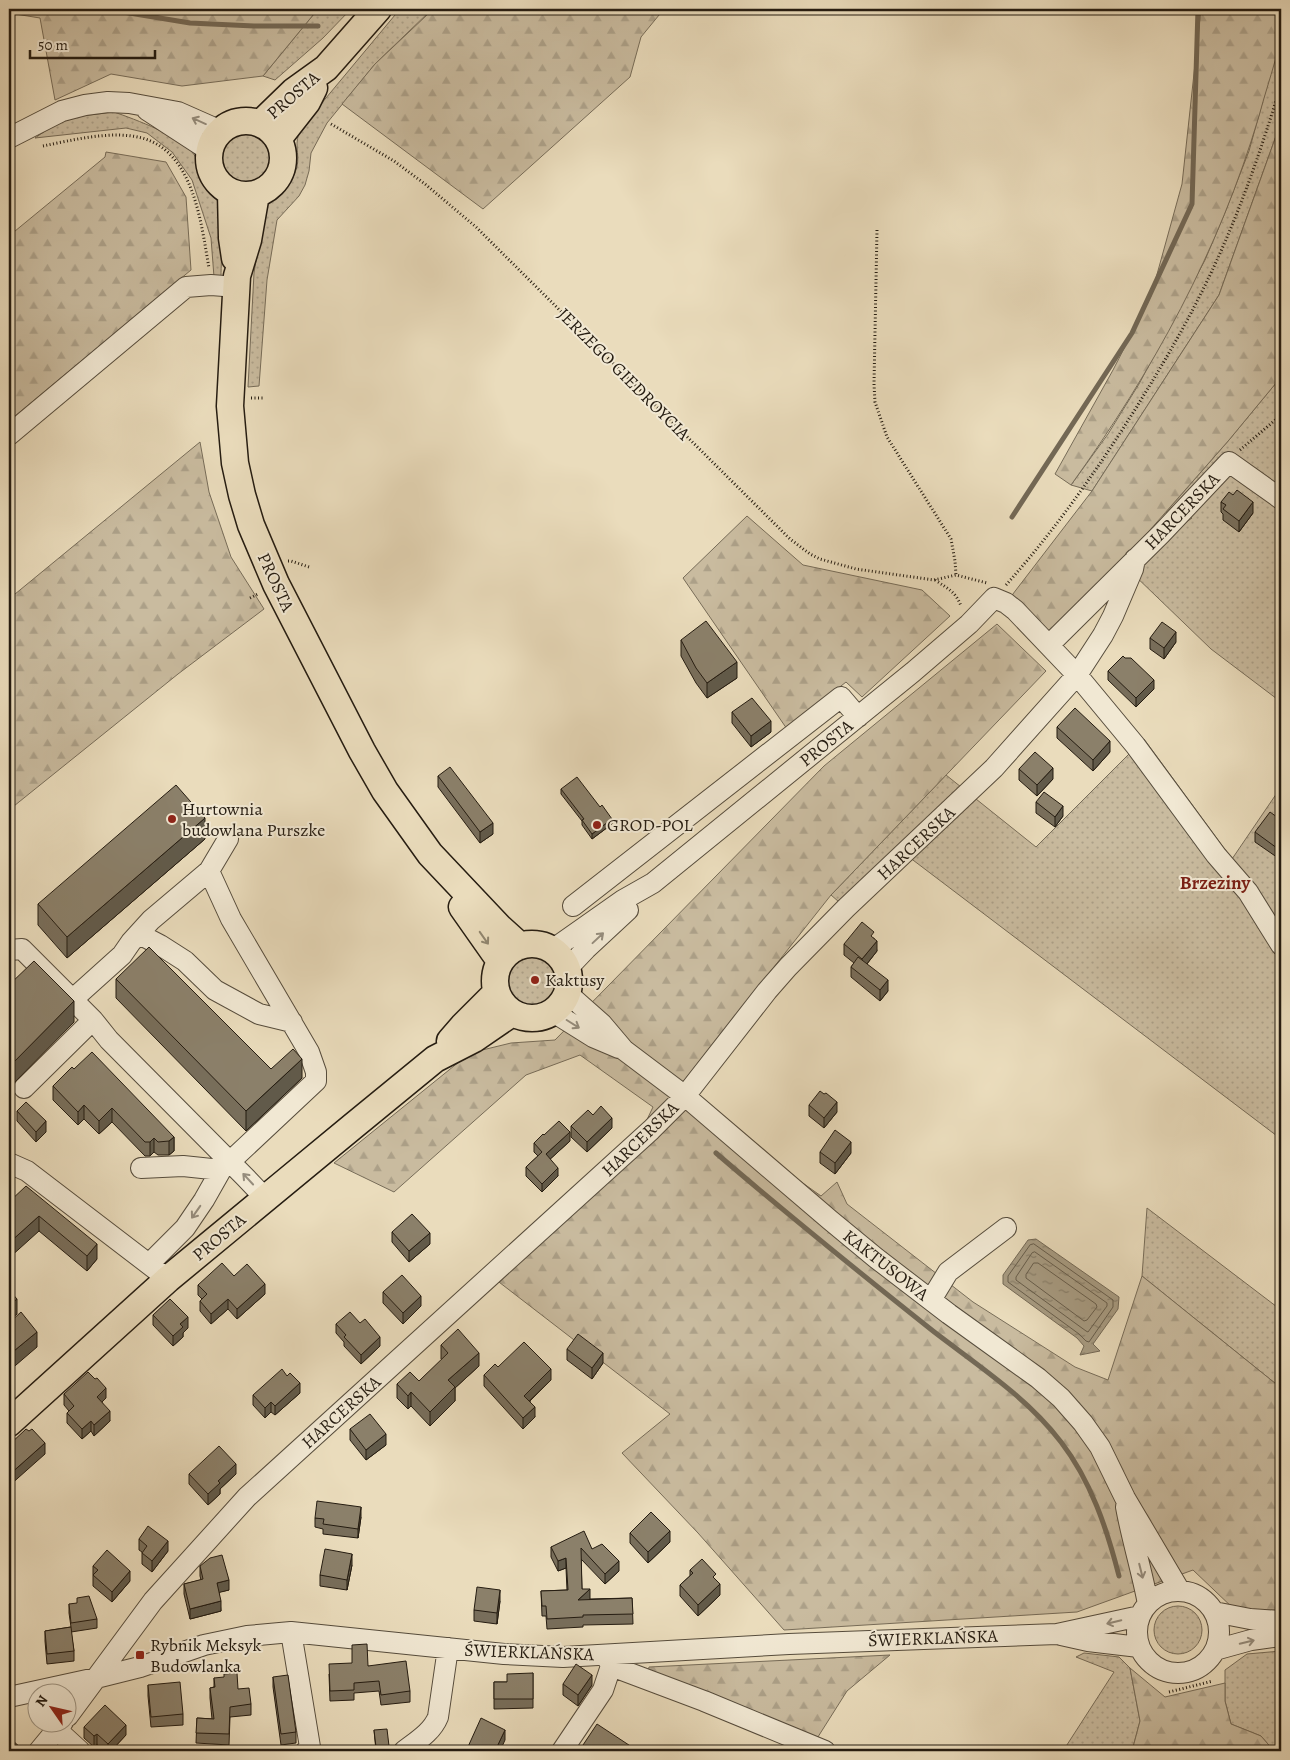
<svg xmlns="http://www.w3.org/2000/svg" width="1290" height="1760" font-family="Alegreya,serif">
<style>
.grass{fill:url(#grass-dots);stroke:#776c58}
.forest{fill:url(#forest-firs);stroke:#776c58}
.water{fill:url(#water-ripples);stroke:#736855}
.lines{fill:none;stroke-linecap:round;stroke-linejoin:round}
.shore{stroke:#665c4a;stroke-width:1}
.stream{stroke:#736855;stroke-width:5}
.minor-casing{stroke:#564c3c;stroke-width:22}
.major-casing{stroke:#251c11;stroke-width:29}
.path{stroke:#251c11;stroke-width:3;stroke-dasharray:1 2.5;stroke-linecap:butt}
.minor{stroke:#f1e8d3;stroke-width:20}
.major{stroke:#eadcbc;stroke-width:26}
.wall{fill:#786e5b;stroke:#251c11}
.shaded-wall{fill:#615a4a;stroke:#251c11}
.building{fill:#8b806a;stroke:#251c11}
.oneway{stroke:#958c7c}
.oneway2{stroke:#91866f}
.poi-dot{fill:#8f2418;stroke:#f1e8d3;stroke-width:2}
.labels{text-anchor:middle;stroke-width:4;stroke-linejoin:round;paint-order:stroke}
.street-label{font-size:18px;fill:#251c11;stroke:#f1e8d3}
.poi-label{font-size:18px;fill:#251c11;stroke:#f1e8d3;text-anchor:start}
.neighbourhood-label{font-size:19px;font-weight:bold;fill:#7a1f14;stroke:#f1e8d3}
</style>
<defs>
<pattern id="grass-dots" width="8" height="8" patternUnits="userSpaceOnUse" patternTransform="scale(1.25)"><rect width="8" height="8" fill="#c9bb9f"/><path d="M2 2h.1M6 6h.1" fill="none" stroke="#aca088" stroke-width="1.8" stroke-linecap="round"/></pattern>
<pattern id="forest-firs" width="22" height="20" patternUnits="userSpaceOnUse" patternTransform="scale(1.25)"><rect width="22" height="20" fill="#c9bb9f"/><path d="M5 1l3.5 6h-7zM16 11l3.5 6h-7z" fill="#aca088"/></pattern>
<pattern id="water-ripples" width="26" height="14" patternUnits="userSpaceOnUse" patternTransform="scale(1.25)"><rect width="26" height="14" fill="#a79b82"/><path d="M2 4q2-2 4 0t4 0M15 11q2-2 4 0t4 0" fill="none" stroke="#887e69"/></pattern>
</defs>
<rect width="100%" height="100%" fill="#eadcbc"/>
<filter id="stains"><feTurbulence type="fractalNoise" baseFrequency=".004" numOctaves="4"/><feColorMatrix values="0 0 0 0 .2 0 0 0 0 .09 0 0 0 0 .02 0 0 0 .5 -.17"/></filter>
<radialGradient id="worn" r=".72"><stop offset=".6" stop-color="#630" stop-opacity="0"/><stop offset="1" stop-color="#630" stop-opacity=".3"/></radialGradient>
<!-- grass -->
<path class="grass" d="M318,9H351L323,38L275,80L263,76Z
M400,9H430V11L375,64L327,123L311,153L309,171L305,185L299,196L277,220L267,280L259,386L248,387L254,273L264,210C276,194 291,188 297,167C300,153 293,143 301,128Z
M1281,35V122L1219,295L1092,491L1071,485L1108,434L1139,384L1205,260L1224,215L1249,151Z
M114,112C134,119 184,137 195,156C199,163 199,173 203,181C207,189 215,195 219,203C225,218 221,258 221,276L214,277L211,238L192,180L172,152L147,133L126,128L35,138L55,124L81,116Z
M221 157a26 26 0 1 1 52 0a26 26 0 1 1-52 0Z
M1281,377V702L1211,649L1130,571L1135,559L1192,518L1166,512L1229,440Z
M1144,739L1232,859L1281,787V1139L905,854L859,909L846,908L831,895L946,775L1036,847Z
M506 980a27 27 0 1 1 54 0a27 27 0 1 1-54 0Z
M1147,1208L1281,1310V1388L1142,1276Z
M1154 1630a24 24 0 1 1 48 0a24 24 0 1 1-48 0Z
M1281,1651V1751H1274L1261,1736L1231,1724L1225,1701V1670L1247,1654Z
M1084,1653L1119,1657L1130,1668L1140,1721L1132,1751H1063L1114,1672L1076,1657Z"/>
<!-- forest -->
<path class="forest" d="M9,9H318L263,76L182,86L111,74L55,100L40,18L9,13Z
M430,9H664L641,37L630,77L483,209L342,104L375,64L427,15Z
M1201,9H1281C1281,17 1282,27 1281,35C1280,44 1277,53 1275,61C1270,79 1264,97 1259,116C1219,251 1153,371 1071,485L1055,474L1113,370L1151,296L1182,184Z
M1281,122V377L1229,440L1121,563L1048,633L1006,603L1092,491L1219,295Z
M106,152L166,162L186,197L191,270L9,421V236L105,157Z
M200,442L209,492L231,557L264,609L178,674L9,810V599Z
M747,516L803,565L922,590L950,616L862,697L846,682L787,729L683,578Z
M997,624L1046,671L831,895L675,1092L821,1196L837,1182L847,1204L973,1302L1075,1367L1108,1380L1142,1276L1281,1388V1610H1235L1193,1570L1077,1612L784,1630L698,1533L622,1453L670,1414L495,1279L633,1149L653,1107L580,1055L526,1075L394,1192L334,1163L470,1053L511,1043L555,1040L824,766Z
M890,1655L847,1691L816,1740L648,1673L649,1667Z
M1130,1668L1165,1697L1225,1683V1701L1231,1724L1261,1736L1274,1751H1132L1140,1721Z"/>
<!-- water -->
<path class="water" d="M1036,1239L1119,1297L1118,1309L1093,1344L1100,1351L1080,1355L1084,1346L1077,1338L1003,1284V1275L1028,1240Z"/>
<g class="lines">
<!-- shore -->
<path class="shore" d="M1034,1244L1113,1300V1307L1089,1342L1086,1341L1079,1334L1008,1282V1276L1030,1245Z
M1035,1252L1107,1303V1306L1088,1332L1086,1331L1016,1280V1277L1032,1253Z
M1034,1263H1038L1096,1304L1097,1307L1087,1320L1084,1321L1026,1278V1275Z"/>
<!-- stream -->
<path class="stream" d="M105,9L190,23L254,26H318
M1012,517L1132,333L1192,204L1198,9
M716,1153C787,1214 860,1273 933,1331C977,1365 1027,1397 1061,1442C1091,1481 1107,1529 1119,1576"/>
<defs>
<path id="minor" d="M147,110L210,151
M9,138L62,111L85,105L108,102L129,103L178,112L221,131
M9,435L186,287L211,285L237,287
M1049,645L1161,534L1229,462L1281,499
M573,906L841,697L858,717
M139,934L160,945L185,961L215,990L259,1014L292,1022
M9,950L22,949L93,1020L109,1040L245,1177L265,1198
M552,950L623,900L653,883L913,672L969,624L994,598L1006,603L1015,610L1077,675L1135,745L1216,855L1248,892L1281,945
M567,969L586,949L628,910
M567,993L602,1024L624,1050L685,1096L830,1220L876,1258L949,1314L1038,1378L1061,1398L1083,1423L1100,1447L1125,1498L1180,1591
M72,1000L122,955L131,942L151,920L209,871L228,839
M553,1012L593,1037L619,1048
M24,1088L93,1020
M9,1163L27,1171L159,1272
M141,1168L183,1166L221,1170
M149,1264L185,1228L204,1200L221,1170L316,1081V1072L309,1052L231,919L209,871
M931,1300L948,1272L1006,1228
M1126,1507C1132,1540 1142,1571 1148,1604
M1137 1632a41 41 0 1 1 82 0a41 41 0 1 1-82 0Z
M1214,1612L1250,1619L1281,1621
M291,1632L310,1747L306,1751
M1061,1635L1088,1641L1139,1647
M1215,1650L1251,1640L1281,1636
M606,1655L611,1666L704,1701L825,1751
M9,1697L96,1678L140,1667L204,1645L247,1636L291,1632L504,1654L563,1657L789,1644L1057,1634L1140,1616
M68,1716L153,1601L247,1497L651,1130L685,1096L767,991L788,967L846,908L994,768L1077,675L1103,635L1113,616L1133,569L1135,559
M57,1730L80,1751
M39,1751L63,1722
M404,1751C417,1741 432,1732 438,1717L448,1648
M562,1751L603,1690L611,1666"/>
<path id="major" d="M209 158a37 37 0 1 1 74 0a37 37 0 1 1-74 0Z
M261,123L294,91L326,68L378,9
M278,139L307,102L314,88
M231,192L232,238L235,258
M256,194L248,240L237,276L230,406L235,463L242,495L251,525L276,584L362,751L385,791L430,854L499,927L520,946
M462,907L500,961
M495 981a37 37 0 1 1 74 0a37 37 0 1 1-74 0Z
M450,1041L463,1026L496,993
M9,1423L168,1279L352,1127L435,1059L474,1039L512,1013"/>
</defs>
<!-- minor casing -->
<use href="#minor" class="minor-casing"/>
<!-- major casing -->
<use href="#major" class="major-casing"/>
<!-- path -->
<path class="path" d="M331,124L394,161L425,184L476,227L790,539L810,554L820,559L856,569L934,580L956,575L987,583
M43,146C73,140 112,130 142,138C194,152 201,223 209,268
M877,230L874,384L875,402L887,437L951,539L955,561L956,575
M251,398H263
M1240,450L1281,415
M288,561H291L309,567
M935,580C947,588 956,592 961,606
M1006,585C1063,521 1112,449 1156,375C1180,335 1202,294 1221,251C1245,197 1264,141 1281,84
M250,598L258,594
M1169,1692L1213,1681"/>
<!-- minor -->
<use href="#minor" class="minor"/>
<!-- major -->
<use href="#major" class="major"/>
</g>
<!-- wall -->
<path class="wall" d="M1221,502L1253,513L1239,532L1223,520V514L1221,512Z
M1150,638L1176,642L1164,659L1150,649Z
M681,640L737,678L707,698L696,683L681,656Z
M1108,671L1154,689L1136,707L1108,680Z
M732,712L771,732L751,747L732,723Z
M1057,727L1110,752L1093,771L1057,738Z
M1019,769L1053,779L1037,796L1019,780Z
M438,776L493,834L480,843L438,787Z
M561,789L612,824L592,839L582,825V821L561,794Z
M1036,802L1063,816L1055,827L1036,813Z
M1281,820V860L1255,842V832Z
M205,839L67,958L38,925V904Z
M874,938L877,951L867,964L888,991L880,1001L851,977V967L854,963L844,955V944Z
M116,979L271,1069L302,1078L246,1131L116,998Z
M74,1069L174,1137V1151L169,1155H158L154,1152L150,1156H145L112,1122L99,1134L84,1119L78,1125L53,1100V1086Z
M809,1105L837,1112L824,1128L809,1116Z
M17,1111L46,1132L36,1142L17,1121Z
M593,1115L612,1128L587,1152L571,1137V1126Z
M544,1135L570,1141L550,1159L558,1176L542,1192L526,1176V1167L538,1156L534,1152V1143Z
M820,1152L851,1153L835,1174L820,1163Z
M26,1186L97,1259L87,1271L39,1231Z
M392,1232L430,1244L409,1262L392,1242Z
M234,1276L265,1294L237,1319L228,1309L211,1324L200,1311V1301L202,1299L198,1295V1285Z
M383,1292L421,1306L403,1324L383,1303Z
M153,1315L188,1328L183,1333V1337L173,1346L153,1325Z
M336,1324L380,1346L361,1364L344,1346V1342L336,1333Z
M441,1345L479,1366L455,1388V1401L430,1426L411,1406L408,1409L397,1398V1384L419,1381L442,1360L441,1359Z
M567,1349L603,1363L592,1379L567,1360Z
M484,1375L551,1380L530,1401L535,1417L523,1429L484,1386Z
M300,1393L275,1415L271,1412L265,1418L253,1405V1395Z
M64,1394L106,1398L102,1402L110,1421L94,1436L91,1431L82,1439L67,1423V1413L69,1411L64,1405Z
M350,1429L386,1445L366,1460L350,1440Z
M189,1474H236L220,1489V1494L208,1505L189,1484Z
M361,1517L358,1538L323,1534V1529L315,1527V1518Z
M630,1533L670,1542L648,1563L630,1543Z
M139,1539L168,1551L152,1572L142,1564V1552L139,1550Z
M551,1547L592,1549L619,1571L605,1584L581,1559L582,1589L589,1599L632,1598L633,1624L583,1625V1627L547,1629L546,1616H542L541,1591L567,1590L566,1568L558,1571L551,1557Z
M352,1565L347,1590L320,1586V1575Z
M93,1566L130,1581L112,1602L93,1586Z
M200,1566L229,1590L219,1592L221,1611L190,1619L184,1594V1584L201,1580L200,1576Z
M690,1570L720,1595L698,1616L680,1596V1585L690,1576Z
M500,1601L497,1624L474,1621V1610Z
M69,1604L97,1619V1628L71,1632L74,1651V1661L47,1664L45,1641V1631L71,1627L69,1613Z
M368,1666L410,1691V1702L381,1705L379,1691L354,1693V1700L330,1701L329,1674Z
M533,1673V1708L494,1709V1682H507Z
M273,1677L296,1732V1743L281,1745L273,1687Z
M214,1678L238,1689L251,1704V1715L230,1717L229,1745L196,1743L197,1718L212,1719L210,1698V1688L214,1687Z
M563,1684L592,1685L578,1706L563,1695Z
M148,1685L183,1714V1725L151,1727L148,1696Z
M84,1727L126,1735L111,1751H104L97,1744L94,1747L84,1738Z
M374,1730L389,1746V1751H376Z"/>
<!-- shaded-wall -->
<path class="shaded-wall" d="M1253,502V513L1239,532V521Z
M1176,632V642L1164,659V648Z
M737,662V678L707,698V683Z
M1154,680V689L1136,707V698Z
M771,721V732L751,747V736Z
M1110,741V752L1093,771V760Z
M1053,768V779L1037,796V785Z
M1063,806V816L1055,827V817Z
M205,818V839L67,958V937Z
M612,819V824L592,839V834Z
M493,823V834L480,843V832Z
M877,941V951L862,970V959Z
M888,980V991L880,1001V990Z
M74,1001V1022L9,1088V1067Z
M302,1059V1078L246,1131V1111Z
M837,1102V1112L824,1128V1118Z
M84,1105V1119L78,1125V1112Z
M112,1108V1122L99,1134V1121Z
M612,1118V1128L587,1152V1142Z
M46,1121V1132L36,1142V1132Z
M570,1132V1141L546,1163V1154Z
M174,1137V1151L169,1155V1141Z
M154,1138V1152L150,1156V1142Z
M851,1142V1153L835,1174V1163Z
M558,1168V1176L542,1192V1184Z
M39,1216V1231L9,1258V1243Z
M430,1233V1244L409,1262V1251Z
M97,1244V1259L87,1271V1256Z
M265,1284V1294L237,1319V1309Z
M421,1296V1306L403,1324V1313Z
M17,1299V1314L9,1321V1306Z
M228,1299V1309L211,1324V1314Z
M188,1317V1328L183,1333V1337L173,1346V1336L180,1324Z
M37,1332V1347L9,1371V1355Z
M380,1337V1346L361,1364V1355Z
M479,1353V1366L455,1388V1401L430,1426V1412L448,1380Z
M603,1353V1363L592,1379V1368Z
M551,1369V1380L524,1406V1396Z
M300,1383V1393L275,1415V1406Z
M106,1388V1398L97,1407V1397Z
M411,1392V1406L408,1409V1396Z
M271,1402V1412L265,1418V1408Z
M535,1407V1417L523,1429V1418Z
M110,1411V1421L94,1436V1425Z
M91,1421V1431L82,1439V1429Z
M386,1434V1445L366,1460V1450Z
M45,1443V1454L9,1486V1475Z
M236,1464V1474L220,1489V1494L208,1505V1494L218,1481Z
M361,1507V1517L358,1538V1529Z
M670,1531V1542L648,1563V1552Z
M168,1541V1551L152,1572V1561Z
M352,1554V1565L347,1590V1580Z
M566,1558V1568L558,1571V1561Z
M619,1561V1571L605,1584V1574Z
M130,1571V1581L112,1602V1592Z
M229,1580V1590L217,1593V1583Z
M720,1584V1595L698,1616V1605Z
M590,1589V1599L578,1610V1600Z
M500,1590V1601L497,1624V1613Z
M221,1601V1611L190,1619V1609Z
M592,1675V1685L578,1706V1695Z
M126,1725V1735L111,1751H108V1744Z
M505,1730V1740L500,1751H495Z
M97,1734V1744L94,1747V1736Z"/>
<!-- building -->
<path class="building" d="M1237,490L1253,502L1239,521L1223,509L1226,505L1221,502L1229,492L1233,495Z
M706,621L737,662L707,683L696,668L681,640Z
M1162,622L1176,632L1164,648L1150,638Z
M1123,656L1125,658H1131L1154,680L1136,698L1108,671Z
M752,698L771,721L751,736L732,712Z
M1075,708L1110,741L1093,760L1057,727Z
M1035,752L1053,768L1037,785L1019,769Z
M450,767L493,823L480,832L438,776Z
M577,777L600,807L602,805L612,819L592,834L582,820L584,819L561,789Z
M176,785L205,818L67,937L38,904Z
M1044,792L1063,806L1055,817L1036,802Z
M1270,812L1281,820V851L1255,832Z
M862,922L874,932L871,936L877,941L862,959L844,944Z
M149,947L271,1069L293,1049L302,1059L246,1111L116,979Z
M858,957L888,980L880,990L851,967Z
M34,961L74,1001L9,1067V985Z
M92,1052L174,1137L169,1141L158,1142L154,1138L150,1142H145L112,1108L99,1121L84,1105L78,1112L53,1086L72,1067L74,1069Z
M820,1091L824,1094L826,1093L837,1102L824,1118L809,1105Z
M26,1102L46,1121L36,1132L17,1111Z
M601,1106L612,1118L587,1142L571,1126L588,1110L593,1115Z
M559,1121L570,1132L546,1154L558,1168L542,1184L526,1167L542,1152L534,1143L543,1134L544,1135Z
M835,1130L851,1142L835,1163L820,1152Z
M26,1186L97,1244L87,1256L39,1216L9,1243V1202Z
M412,1214L430,1233L409,1251L392,1232Z
M222,1263L234,1276L247,1264L265,1284L237,1309L228,1299L211,1314L200,1301L207,1294L198,1285Z
M402,1275L421,1296L403,1313L383,1292Z
M9,1290L17,1299L9,1306Z
M170,1299L188,1317L180,1324L183,1327L173,1336L153,1315Z
M21,1312L37,1332L9,1355V1323Z
M350,1312L360,1323L365,1319L380,1337L361,1355L344,1337L346,1335L336,1324Z
M458,1329L479,1353L448,1380L455,1387L430,1412L411,1392L408,1396L397,1384L410,1372L419,1381L448,1353L441,1345Z
M578,1334L603,1353L592,1368L567,1349Z
M524,1342L551,1369L524,1396L535,1407L523,1418L484,1375L495,1364L498,1367Z
M282,1369L287,1376L290,1373L300,1383L275,1406L271,1402L265,1408L253,1395Z
M88,1372L95,1379L97,1378L106,1388L97,1397L110,1411L94,1425L91,1421L82,1429L67,1413L74,1406L64,1394Z
M370,1414L386,1434L366,1450L350,1429Z
M26,1429L29,1431L32,1429L45,1443L9,1475V1445Z
M219,1446L236,1464L218,1481L220,1483L208,1494L189,1474Z
M317,1501L361,1507L358,1529L323,1524L324,1519L315,1518Z
M651,1512L670,1531L648,1552L630,1533Z
M148,1526L168,1541L152,1561L142,1553L147,1546L139,1539Z
M584,1531L592,1549L602,1544L619,1561L605,1574L581,1548L582,1589H590L578,1600L632,1598L633,1614L583,1615V1617L547,1619L546,1606H542L541,1591L568,1590L566,1558L558,1561L551,1547Z
M325,1549L352,1554L347,1580L320,1575Z
M107,1550L130,1571L112,1592L93,1575L98,1570L93,1566Z
M222,1555L229,1580L217,1583L221,1601L190,1609L184,1584L203,1579L200,1566L210,1558Z
M702,1559L716,1574L713,1577L720,1584L698,1605L680,1585L693,1573L690,1570Z
M477,1587L500,1590L497,1613L474,1610Z
M89,1596L97,1619L71,1623L69,1604L77,1603V1598Z
M71,1627L74,1651L47,1654L45,1631Z
M367,1644L368,1666L406,1661L410,1691L381,1695L379,1681L354,1683V1690L330,1691L329,1664L352,1663V1645Z
M576,1664L592,1675L578,1695L563,1684Z
M237,1673L238,1689L249,1688L251,1704L230,1707L229,1734L196,1733L197,1718L214,1719L210,1688L215,1687L214,1678L224,1677V1674Z
M533,1673V1699H494V1682H507V1674Z
M288,1675L296,1732L281,1734L273,1677Z
M180,1682L183,1714L151,1717L148,1685Z
M105,1705L126,1725L108,1744L97,1734L94,1736L84,1727Z
M481,1718L505,1730L495,1751H470L467,1749Z
M597,1724L638,1751H579Z
M387,1729L389,1746L376,1747L374,1730Z
M9,1737L24,1751H9Z
M218,1746L225,1751H214Z
M317,1749L322,1750L325,1751H315Z"/>
<!-- one-way arrows -->
<defs><path id="oneway-shaft" d="M-6 0H5M1.5-3L5.5 0L1.5 3" fill="none" stroke-width="1.6" stroke-linecap="round" stroke-linejoin="round" transform="scale(1.25)"/></defs>
<g class="oneway">
<use href="#oneway-shaft" transform="translate(199 121) rotate(-156)"/>
<use href="#oneway-shaft" transform="translate(598 938) rotate(-43)"/>
<use href="#oneway-shaft" transform="translate(573 1024) rotate(32)"/>
<use href="#oneway-shaft" transform="translate(248 1179) rotate(-133)"/>
<use href="#oneway-shaft" transform="translate(196 1212) rotate(125)"/>
<use href="#oneway-shaft" transform="translate(1141 1571) rotate(76)"/>
<use href="#oneway-shaft" transform="translate(1114 1622) rotate(167)"/>
<use href="#oneway-shaft" transform="translate(1247 1642) rotate(-14)"/>
</g>
<use class="oneway2" href="#oneway-shaft" transform="translate(484 938) rotate(55)"/>
<!-- markers -->
<g class="poi-dot">
<circle cx="172" cy="819" r="5"/>
<circle cx="597" cy="825" r="5"/>
<circle cx="535" cy="980" r="5"/>
<rect x="135" y="1650" width="10" height="10" rx="2.5"/>
</g>
<g class="labels">
<!-- street labels -->
<g class="street-label">
<text transform="translate(293 95) rotate(-41)" y="6">PROSTA</text>
<text transform="translate(624 374) rotate(45)" y="6">JERZEGO GIEDROYCIA</text>
<text transform="translate(1182 511) rotate(-46)" y="6">HARCERSKA</text>
<text transform="translate(276 582) rotate(65)" y="6">PROSTA</text>
<text transform="translate(826 743) rotate(-39)" y="6">PROSTA</text>
<text transform="translate(916 843) rotate(-43)" y="6">HARCERSKA</text>
<text transform="translate(640 1139) rotate(-44)" y="6">HARCERSKA</text>
<text transform="translate(219 1237) rotate(-40)" y="6">PROSTA</text>
<text transform="translate(886 1265) rotate(38)" y="6">KAKTUSOWA</text>
<text transform="translate(341 1412) rotate(-42)" y="6">HARCERSKA</text>
<text transform="translate(933 1638) rotate(-2)" y="6">ŚWIERKLAŃSKA</text>
<text transform="translate(529 1652) rotate(2)" y="6">ŚWIERKLAŃSKA</text>
</g>
<!-- poi labels -->
<g class="poi-label">
<text x="182" y="815">Hurtownia<tspan x="182" dy="21">budowlana Purszke</tspan></text>
<text x="607" y="831">GROD-POL</text>
<text x="545" y="986">Kaktusy</text>
<text x="150" y="1651">Rybnik Meksyk<tspan x="150" dy="21">Budowlanka</tspan></text>
</g>
<!-- neighbourhood labels -->
<g class="neighbourhood-label">
<text x="1215" y="889">Brzeziny</text>
</g>
</g>
<!-- margin -->
<rect width="1290" height="1760" fill="none" stroke="#eadcbc" stroke-width="30"/>
<rect x="10" y="10" width="1270" height="1740" fill="none" stroke="#251c11" stroke-width="2.5"/>
<rect x="15" y="15" width="1260" height="1730" fill="none" stroke="#251c11"/>
<!-- north arrow -->
<g transform="translate(52 1708) rotate(304)"><circle r="24" fill="#f1e8d3" stroke="#9f9685"/>
<path d="M0-4L9 19L0 12L-9 19Z" fill="#8f2418"/>
<text y="-8" font-size="14" font-weight="bold" text-anchor="middle" fill="#251c11">N</text>
</g>
<!-- scale -->
<path d="M30 50v8h125v-8" fill="none" stroke="#251c11" stroke-width="2.5"/>
<text x="38" y="50" font-size="15" fill="#251c11" stroke="#f1e8d3" stroke-width="4" paint-order="stroke">50 m</text>
<rect width="100%" height="100%" filter="url(#stains)"/>
<rect width="100%" height="100%" fill="url(#worn)"/>
</svg>
